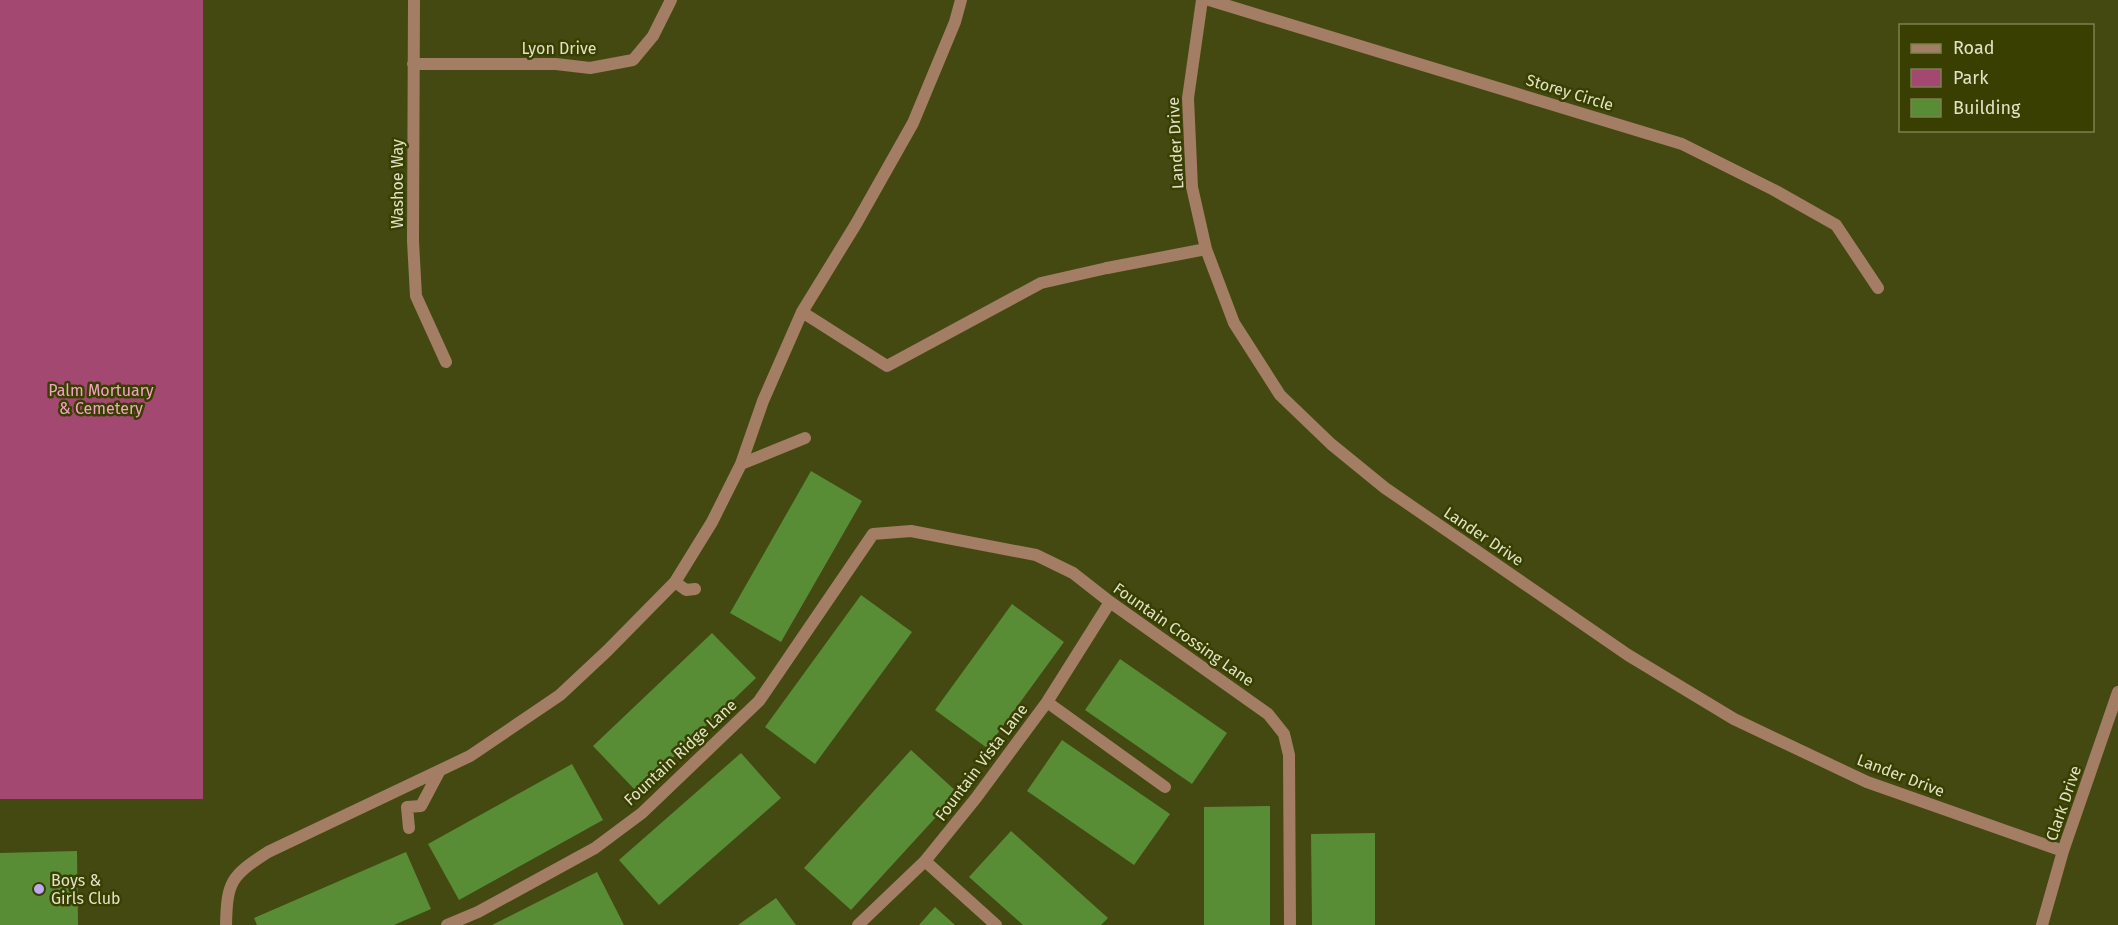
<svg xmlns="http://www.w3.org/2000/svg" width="2118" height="925" font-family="'Fira Sans',sans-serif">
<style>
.green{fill:#a34870}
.building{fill:#588d36}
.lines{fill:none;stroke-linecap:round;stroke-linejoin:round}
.lane{stroke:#a37d64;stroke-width:12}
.street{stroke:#a37d64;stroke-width:12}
.poi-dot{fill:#bcaaf5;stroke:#393e01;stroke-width:2}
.labels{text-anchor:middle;stroke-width:5;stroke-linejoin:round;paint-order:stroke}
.street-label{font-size:16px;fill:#dfe4c7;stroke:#393e01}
.park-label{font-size:16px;fill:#f0a4c1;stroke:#393e01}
.poi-label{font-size:16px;fill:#dfe4c7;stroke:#393e01;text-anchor:start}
</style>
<rect width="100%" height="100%" fill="#434910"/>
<!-- green -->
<path class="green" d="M0,0H203V799H0Z"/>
<!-- building -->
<path class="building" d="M811,471L862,501L781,642L730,613Z
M861,595L912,632L815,764L765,727Z
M1012,604L1064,642L987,748L935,710Z
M712,633L756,678L637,792L593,746Z
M1120,659L1227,733L1192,784L1085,710Z
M1062,740L1170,814L1134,865L1027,791Z
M911,750L958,793L851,910L804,868Z
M741,753L781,798L659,905L619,860Z
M572,764L603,820L459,900L428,844Z
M1270,806V925H1204V807Z
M1011,831L1108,918L1101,925H1023L969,877Z
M1375,833V925H1312L1311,834Z
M77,851L78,925H0V853Z
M406,852L431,909L394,925H257L254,918Z
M597,872L624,925H492Z
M776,898L796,925H738Z
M935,907L955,925H919Z"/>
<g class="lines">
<!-- lane -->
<path class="lane" d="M802,312L887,366L1041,283L1107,268
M741,464L805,438
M675,582L686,590L695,589
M409,828L407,807L421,806L439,772
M226,925C227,881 231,876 268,852L470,756L560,695L607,651L675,582L712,522L741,464L763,401L802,312L856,224L913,123L955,22L961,0"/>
<!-- street -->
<path class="street" d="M414,0L413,241L416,296L446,362
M1202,0L1188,98L1192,187L1206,249L1234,323L1280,395L1331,444L1385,488L1628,655L1734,719L1867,782L2063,851
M1209,0L1682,144L1774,190L1836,225L1878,288
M413,64H556L590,68L633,60L653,36L671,0
M1107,268L1206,249
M1047,702L1165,787
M925,861L996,925
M447,925L478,912L595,848L642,813L759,701L873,534L911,531L1036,555L1073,573L1110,602L1268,714L1284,734L1289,755L1290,925
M858,925L925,861L976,798L1047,702L1110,602
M2042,925L2063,851L2118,692"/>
</g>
<!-- markers -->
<circle class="poi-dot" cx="39" cy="889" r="6"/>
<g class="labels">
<!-- street labels -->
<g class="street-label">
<text x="559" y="54">Lyon Drive</text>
<text transform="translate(1570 92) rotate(17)" y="6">Storey Circle</text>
<text transform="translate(1175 143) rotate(-93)" y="6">Lander Drive</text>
<text transform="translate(397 184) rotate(-90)" y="6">Washoe Way</text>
<text transform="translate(1484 536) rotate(34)" y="6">Lander Drive</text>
<text transform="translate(1184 634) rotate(35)" y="6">Fountain Crossing Lane</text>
<text transform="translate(680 752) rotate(-43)" y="6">Fountain Ridge Lane</text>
<text transform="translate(981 762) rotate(-53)" y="6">Fountain Vista Lane</text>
<text transform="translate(1901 775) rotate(21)" y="6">Lander Drive</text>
<text transform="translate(2063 803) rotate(-71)" y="6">Clark Drive</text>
</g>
<!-- park labels -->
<g class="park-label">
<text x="101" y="396">Palm Mortuary<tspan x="101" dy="18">&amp; Cemetery</tspan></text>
</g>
<!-- poi labels -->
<g class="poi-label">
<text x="51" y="886">Boys &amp;<tspan x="51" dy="18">Girls Club</tspan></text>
</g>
</g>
<!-- legend -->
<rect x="1899" y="24" width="195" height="108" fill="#393e01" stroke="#7b8050" stroke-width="1.5"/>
<rect x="1911" y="44" width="30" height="9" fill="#a37d64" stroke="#7b8050" stroke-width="1.5"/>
<text x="1953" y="54" font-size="18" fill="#dfe4c7">Road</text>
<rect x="1911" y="69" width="30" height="18" fill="#a34870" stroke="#7b8050" stroke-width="1.5"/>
<text x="1953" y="84" font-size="18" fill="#dfe4c7">Park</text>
<rect x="1911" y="99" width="30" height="18" fill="#588d36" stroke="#7b8050" stroke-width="1.5"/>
<text x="1953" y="114" font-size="18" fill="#dfe4c7">Building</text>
</svg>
